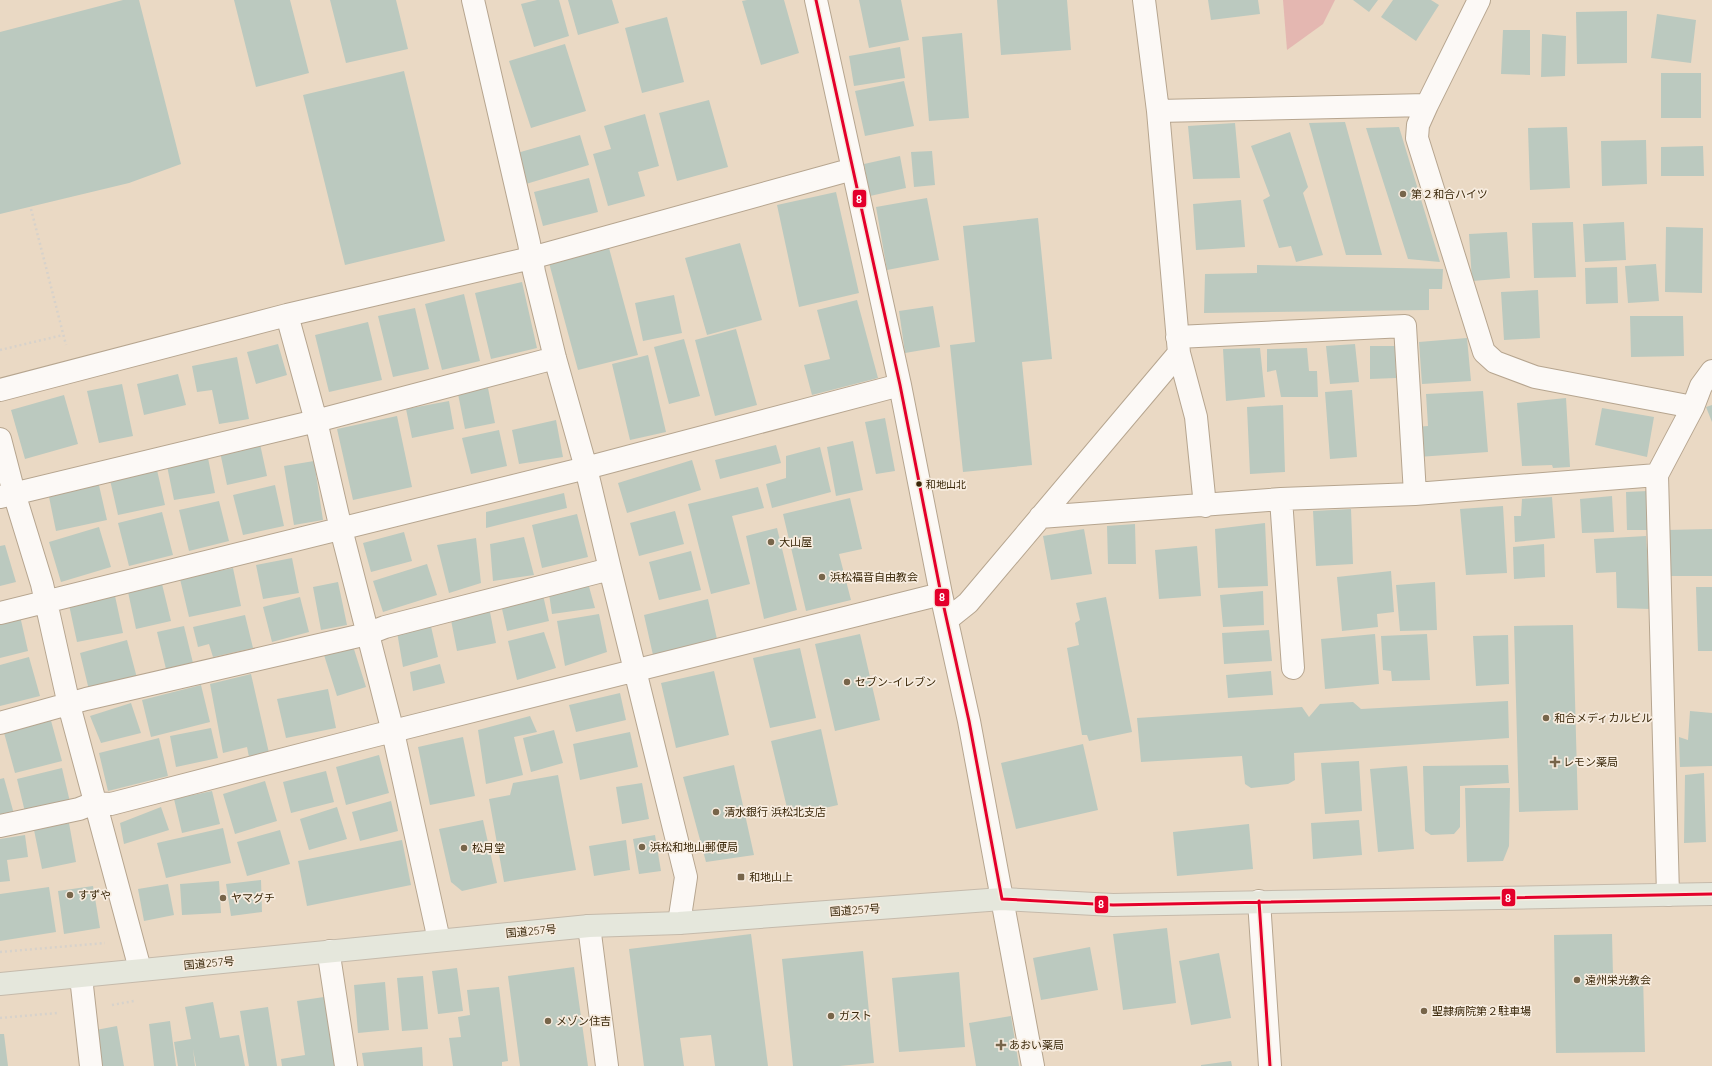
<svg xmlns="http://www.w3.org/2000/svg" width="1712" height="1066" font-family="Quicksand,'Noto Sans JP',sans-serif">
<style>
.forest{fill:#e4b7b1}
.building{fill:#bbc9bf}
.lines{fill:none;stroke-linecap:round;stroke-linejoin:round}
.minor-casing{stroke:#b6a58f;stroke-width:24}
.highway-casing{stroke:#c5baab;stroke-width:24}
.path{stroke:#d7d2cb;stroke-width:2.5;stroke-dasharray:2 3;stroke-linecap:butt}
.minor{stroke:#fcf9f6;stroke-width:22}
.highway{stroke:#e5e7dc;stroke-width:22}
.bus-1-casing{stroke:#f7ecdf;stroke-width:6}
.bus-1{stroke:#e4002b;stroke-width:3}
.poi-dot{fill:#77654a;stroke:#f7ecdf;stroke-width:1.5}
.bus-dot{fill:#392608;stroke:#f7ecdf;stroke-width:1.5}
.labels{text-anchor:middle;stroke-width:3.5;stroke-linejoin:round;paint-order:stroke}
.bus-label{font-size:10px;fill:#392608;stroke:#f7ecdf;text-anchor:start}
.poi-label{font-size:11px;fill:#392608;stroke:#f7ecdf;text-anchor:start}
.street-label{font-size:11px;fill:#392608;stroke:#f7ecdf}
.line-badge{stroke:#f7ecdf;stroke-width:1.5}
.badge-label{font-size:11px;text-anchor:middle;font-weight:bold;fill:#fff}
</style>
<rect width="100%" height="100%" fill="#ead9c4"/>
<!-- forest -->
<path class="forest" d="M1283,0H1335L1323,24L1287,50Z"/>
<!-- building -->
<path class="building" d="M123,0H139L181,164L129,183L0,214V32Z
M234,0H290L309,73L256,87Z
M330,0H396L408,49L346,63Z
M537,0H559L569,36L534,47L521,4Z
M568,0H612L619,23L578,35Z
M747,0H784L799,53L761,65L742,1Z
M859,0H901L909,40L869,48Z
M997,0H1067L1071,50L1001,55Z
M1208,0H1258L1260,14L1211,20Z
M1353,0H1378L1369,12Z
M1393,0H1431L1439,5L1416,41L1381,17Z
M1627,11V63L1577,64L1576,12Z
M1657,14L1696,20L1691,63L1651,58Z
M667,17L684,82L642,93L625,28Z
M1503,30H1530V75L1501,74Z
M962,33L969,118L929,121L922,37Z
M1542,34L1566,36L1565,76L1541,77Z
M565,44L586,111L531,128L509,61Z
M900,47L905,78L854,86L849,56Z
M404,71L445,241L345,265L303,95Z
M1661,73H1701V118H1661Z
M904,81L914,126L865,136L855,91Z
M709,100L728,167L677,181L659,113Z
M645,114L659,166L638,172L645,196L608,206L593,154L611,149L604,126Z
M1345,122L1382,255H1346L1309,123Z
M1235,123L1240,178L1193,179L1188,126Z
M1399,127L1440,262L1408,259L1366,128Z
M1567,127L1570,188L1530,190L1528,128Z
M1290,132L1308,187L1303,193L1323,255L1296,262L1291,246L1279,248L1263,200L1270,196L1251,146Z
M580,135L589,165L526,184L517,153Z
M1646,140L1647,184L1602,186L1601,141Z
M1703,146L1704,176H1661V147Z
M932,151L935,185L914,187L911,152Z
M900,156L906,188L870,196L864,164Z
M589,178L598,212L543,226L534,192Z
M836,192L859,293L799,307L777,205Z
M927,198L939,260L887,270L876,207Z
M1241,200L1245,247L1196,250L1193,204Z
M1038,218L1052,359L1022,362L1032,465L963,472L950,345L975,342L963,226Z
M1573,222L1576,277L1534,278L1532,223Z
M1624,222L1626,260L1585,262L1583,224Z
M1666,227L1703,228L1702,293L1665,292Z
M1507,232L1510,278L1472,281L1469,234Z
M740,243L762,320L707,335L685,258Z
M609,248L638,355L578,370L549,263Z
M1656,264L1659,301L1628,303L1625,266Z
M1257,265L1443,269L1442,289H1429V310L1204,313L1205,274L1257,273Z
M1617,267L1618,303L1586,304L1585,268Z
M522,282L537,348L491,359L475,293Z
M1538,290L1540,338L1504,340L1501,292Z
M464,294L480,361L442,370L425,304Z
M674,295L682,333L643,341L635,303Z
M857,300L878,378L812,395L804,365L830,359L817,310Z
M933,306L940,347L905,353L899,311Z
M415,308L429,369L393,377L378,316Z
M1630,316H1683L1684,356L1631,357Z
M368,322L382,380L329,392L315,335Z
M736,329L757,405L715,416L695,340Z
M1467,338L1471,381L1422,384L1419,342Z
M684,339L700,396L669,404L654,347Z
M278,344L287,375L256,384L247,352Z
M1355,344L1359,382L1330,384L1326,346Z
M1370,346H1395L1396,378L1370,379Z
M1260,348L1265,397L1226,401L1223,349Z
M1307,348L1309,371H1317L1318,397H1281L1276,370L1267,372V349Z
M648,355L666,432L630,440L612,364Z
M237,357L249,419L219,424L212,390L197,392L192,366Z
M178,374L186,405L144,415L137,384Z
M122,384L133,436L99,443L87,391Z
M488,388L495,423L465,429L458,394Z
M1352,390L1357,457L1330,459L1325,392Z
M1483,391L1488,452L1418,457L1415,427L1428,426L1426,394Z
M64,395L78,444L25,459L11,410Z
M1566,398L1570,467L1553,468L1552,465L1522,466L1517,403Z
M449,401L454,429L412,438L406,409Z
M1283,405L1285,472L1250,474L1247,407Z
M1712,405V422L1706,407Z
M1602,408L1654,417L1647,457L1595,445Z
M397,416L412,487L353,500L337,429Z
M885,418L895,471L876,474L865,422Z
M556,420L563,457L519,464L512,430Z
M499,430L507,466L471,474L462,438Z
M853,441L863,490L836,496L827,447Z
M260,444L267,476L227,485L220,452Z
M776,445L781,463L720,479L715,460Z
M820,447L831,492L772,508L766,484L786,478V456Z
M208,458L215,493L174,500L167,466Z
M692,460L701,490L627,513L618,483Z
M314,461L323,520L294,525L284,466Z
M157,470L165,505L118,515L110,480Z
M98,481L107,520L56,531L48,492Z
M275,485L284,526L243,535L233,495Z
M758,487L764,508L732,516L750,584L711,594L688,504Z
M1648,491L1650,530H1627L1626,492Z
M564,493L567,508L486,528V512Z
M1612,496L1614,532L1582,533L1580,499Z
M1552,497L1555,538L1515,542L1514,516H1521L1522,499Z
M850,498L862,549L839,554L851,600L806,611L783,514Z
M219,501L229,541L189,551L179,510Z
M1503,506L1507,573L1466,575L1460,509Z
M1351,509L1353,564L1316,566L1313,511Z
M675,511L684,544L639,556L630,523Z
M162,512L173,555L129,566L118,523Z
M577,514L588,557L542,568L532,525Z
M1265,523L1268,586L1218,588L1215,529Z
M1135,524L1136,564H1108L1107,526Z
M99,527L111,567L61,582L49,542Z
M777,528L797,610L764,619L746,536Z
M1084,529L1092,574L1051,580L1043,536Z
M1712,529V576H1667L1666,530Z
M404,532L412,561L371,572L363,543Z
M1646,536L1651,609L1617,608L1616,572L1596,573L1594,539Z
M524,537L534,575L493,581L490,544Z
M476,538L481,583L449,593L437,545Z
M1544,544L1545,577L1514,579L1513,547Z
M5,545L16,582L0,586V546Z
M1197,546L1201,596L1159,599L1155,550Z
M691,551L701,590L659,600L649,562Z
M292,558L299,593L263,599L256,565Z
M427,564L437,595L383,612L373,581Z
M233,568L241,606L189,617L180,579Z
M1391,571L1394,612L1377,614L1378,627L1342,631L1337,577Z
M338,582L347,625L321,630L313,587Z
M1435,582L1437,630L1400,631L1396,585Z
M588,583L595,608L552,614L549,594Z
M162,584L171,621L136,629L128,592Z
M1696,587H1712V651H1698Z
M542,591L549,621L507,631L500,600Z
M1263,591L1264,625L1223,627L1220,595Z
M115,596L123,633L77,642L69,605Z
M300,597L309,632L272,642L263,607Z
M1106,597L1132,732L1089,741L1087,735H1082L1067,648L1079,645L1075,623L1080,620L1076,603Z
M708,599L717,639L653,655L644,615Z
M489,607L496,643L457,651L450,615Z
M599,614L607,652L565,666L557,621Z
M245,615L253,648L213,657L209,644L198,647L193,627Z
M20,616L28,651L0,658V620Z
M430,622L438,657L403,667L397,632Z
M1573,625L1578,810L1519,812L1514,626Z
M184,626L193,663L166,669L157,632Z
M1269,630L1272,661L1224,664L1222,633Z
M544,632L556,668L517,680L508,641Z
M860,634L880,720L835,731L815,644Z
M1375,634L1379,684L1325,689L1321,639Z
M1427,634L1430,680L1392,681L1391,671L1383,670L1381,636Z
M1508,635L1509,684L1476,686L1473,636Z
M127,640L137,678L89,690L80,653Z
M353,646L366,687L337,696L324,655Z
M800,648L816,718L770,728L753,658Z
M29,657L40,696L0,706V665Z
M440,664L445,683L413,691L410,672Z
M714,671L729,735L676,748L661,683Z
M1271,671L1273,695L1228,698L1226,675Z
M251,674L269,753L249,757L247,747L223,753L210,684Z
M201,685L210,722L151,737L142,700Z
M328,689L336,728L286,738L277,699Z
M620,693L626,720L576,732L569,705Z
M1508,701L1509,738L1294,753L1295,780L1288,784L1251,788L1245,784L1242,756L1141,762L1137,718L1302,707L1309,717L1320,704L1353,702L1361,709Z
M131,703L141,733L101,743L90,716Z
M1690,711L1712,713V766L1680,767L1679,737L1688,740Z
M530,716L537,732L514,737L523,775L486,784L478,730Z
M50,717L62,761L15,773L3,729Z
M211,728L218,758L176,767L170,736Z
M821,729L838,805L789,816L771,741Z
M554,730L563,763L531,772L523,738Z
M630,732L638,767L580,780L573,744Z
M463,737L475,796L430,805L418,747Z
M159,738L168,776L108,791L99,753Z
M1083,744L1098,810L1016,829L1001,763Z
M379,755L389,793L346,805L336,767Z
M1359,761L1362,811L1325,814L1321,763Z
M734,765L754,855L706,862L683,777Z
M1508,765L1509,783L1460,786V827L1454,834L1431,835L1425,831L1423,766Z
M1407,766L1414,849L1378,852L1370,769Z
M62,768L70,802L25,812L17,779Z
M326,771L334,802L291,813L283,782Z
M1704,773L1706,842L1684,843L1685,775Z
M558,775L576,870L504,882L489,799L510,795L513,783Z
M4,778L14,814L0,818V779Z
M265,781L277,821L235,834L223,794Z
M642,783L649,819L622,824L616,787Z
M1465,788H1510L1509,846L1503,861L1467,862Z
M212,791L220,824L182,833L174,799Z
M391,801L398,831L360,841L352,812Z
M161,807L169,830L124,844L120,823Z
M337,807L347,839L309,850L300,819Z
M483,820L497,883L462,891L451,882L439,829Z
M1359,820L1362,855L1313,859L1311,823Z
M69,823L76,862L42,869L34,830Z
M1249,824L1253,869L1177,876L1173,832Z
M223,828L231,863L166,878L157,843Z
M280,830L290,864L247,876L237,842Z
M25,835L28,857L7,860L10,881L0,882V839Z
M655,835L661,871L639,874L633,839Z
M402,840L411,885L307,906L298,861Z
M626,840L630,870L594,876L589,846Z
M261,880L262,912L231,916L226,884Z
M219,881L221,913L182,915L180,884Z
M168,884L174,915L144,921L138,889Z
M93,886L100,928L64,934L58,891Z
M49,887L56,932L0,941V894Z
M1167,928L1176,1003L1123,1010L1113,934Z
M751,934L768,1066H715L711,1035L680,1038L684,1066H644L629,949Z
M1612,934L1613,976H1643L1645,1052L1556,1053L1554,935Z
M1090,947L1098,990L1041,1000L1033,958Z
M863,951L874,1063L839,1066H793L782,959Z
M1219,953L1231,1018L1191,1025L1179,961Z
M574,967L588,1066H520L508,976Z
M457,968L463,1011L438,1014L432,971Z
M959,972L965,1047L899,1052L892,978Z
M423,976L428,1029L402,1031L397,978Z
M385,982L389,1030L358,1033L354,985Z
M499,987L508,1061L502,1062V1066H453L449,1038L461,1037L458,1017L470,1015L467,990Z
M324,997L335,1066H282L281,1059L305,1055L297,1001Z
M213,1002L220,1038L239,1035L245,1066H196L193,1049L195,1066H178L174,1042L191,1039L185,1007Z
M268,1007L277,1066H249L240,1011Z
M1011,1016L1019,1066H976L969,1023Z
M170,1021L176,1066H154L149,1024Z
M117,1026L124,1066H102L96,1030Z
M0,1034H4L8,1066H0Z
M422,1047L423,1066H364L362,1053Z
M1231,1061L1232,1066H1201V1065Z"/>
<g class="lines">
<defs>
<path id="minor" d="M473,0L529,243L534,272L555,358L586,468L610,569L686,877L679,923
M816,0L900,385L941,594L969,721L1033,1066
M1479,0L1427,105L1418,125L1417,138L1484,352L1495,362L1535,377L1693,407
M1158,111L1427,105
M287,315L316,421L341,529L393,732L439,940
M1177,337L1405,326L1415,494
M1179,353L1196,417L1205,506
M0,390L287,315L531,258L853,169
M0,439L14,493L42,584L69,705L140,969
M1657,475L1693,407L1701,386L1712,371
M0,497L316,421L555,358
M1281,499L1293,668
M1040,517L1281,499L1415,494L1657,475L1668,895
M0,613L586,468L900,385
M948,619L968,603L1179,353L1158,111L1144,0
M0,723L86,699L367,634L385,627L610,569
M0,826L79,809L94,803L111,804L373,736L941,594
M1259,901L1270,1066
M589,926L607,1066
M330,951V962L346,1066
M81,977L91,1066"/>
<path id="highway" d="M0,984L589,926L679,923L1002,899L1113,905L1712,894"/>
</defs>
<!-- minor casing -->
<use href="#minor" class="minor-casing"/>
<!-- highway casing -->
<use href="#highway" class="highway-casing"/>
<!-- path -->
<path class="path" d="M31,209L66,345
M0,350L63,335
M0,952L105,943
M112,1005L134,1001
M0,1018L57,1013"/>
<!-- minor -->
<use href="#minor" class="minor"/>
<!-- highway -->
<use href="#highway" class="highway"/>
<defs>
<path id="bus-1" d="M816,0L900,385L941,594L969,721L1002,899L1113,905L1712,894
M1259,901L1270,1066"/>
</defs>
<!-- bus-1 casing -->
<use href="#bus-1" class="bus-1-casing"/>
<!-- bus-1 -->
<use href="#bus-1" class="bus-1"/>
</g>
<!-- markers -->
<g class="poi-dot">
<circle cx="1403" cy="194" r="4"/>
<circle cx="771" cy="542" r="4"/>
<circle cx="822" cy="577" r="4"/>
<circle cx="847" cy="682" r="4"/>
<circle cx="1546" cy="718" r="4"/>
<path d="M1553 756h4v4h4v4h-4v4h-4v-4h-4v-4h4z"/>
<circle cx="716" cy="812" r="4"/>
<circle cx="642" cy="847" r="4"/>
<circle cx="464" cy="848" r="4"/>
<rect x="737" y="873" width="8" height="8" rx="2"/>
<circle cx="70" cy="895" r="4"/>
<circle cx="223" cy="898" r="4"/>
<circle cx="1577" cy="980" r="4"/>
<circle cx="1424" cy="1011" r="4"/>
<circle cx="831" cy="1016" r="4"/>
<circle cx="548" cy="1021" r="4"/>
<path d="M999 1039h4v4h4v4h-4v4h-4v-4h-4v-4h4z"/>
</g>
<circle class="bus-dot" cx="919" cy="484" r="3.5"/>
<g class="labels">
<!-- bus labels -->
<g class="bus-label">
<text x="926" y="488">和地山北</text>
</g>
<!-- poi labels -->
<g class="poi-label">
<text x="1411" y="198">第２和合ハイツ</text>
<text x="779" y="546">大山屋</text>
<text x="830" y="581">浜松福音自由教会</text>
<text x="855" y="686">セブン-イレブン</text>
<text x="1554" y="722">和合メディカルビル</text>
<text x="1563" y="766">レモン薬局</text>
<text x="724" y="816">清水銀行 浜松北支店</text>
<text x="650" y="851">浜松和地山郵便局</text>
<text x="472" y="852">松月堂</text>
<text x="749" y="881">和地山上</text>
<text x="78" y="899">すずや</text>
<text x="231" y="902">ヤマグチ</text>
<text x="1585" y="984">遠州栄光教会</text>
<text x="1432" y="1015">聖隷病院第２駐車場</text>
<text x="839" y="1020">ガスト</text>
<text x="556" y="1025">メゾン住吉</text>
<text x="1009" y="1049">あおい薬局</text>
</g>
<!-- street labels -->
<g class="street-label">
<text transform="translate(855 910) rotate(-4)" y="4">国道257号</text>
<text transform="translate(531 931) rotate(-5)" y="4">国道257号</text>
<text transform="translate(209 963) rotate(-5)" y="4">国道257号</text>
</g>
</g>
<g class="line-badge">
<rect x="852" y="189" width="15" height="19" rx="4" fill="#e4002b"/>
<rect x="934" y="588" width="16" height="19" rx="4" fill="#e4002b"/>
<rect x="1501" y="888" width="15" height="19" rx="4" fill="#e4002b"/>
<rect x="1094" y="895" width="15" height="19" rx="4" fill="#e4002b"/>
</g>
<g class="badge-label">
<text x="859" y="203">8</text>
<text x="942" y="601">8</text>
<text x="1508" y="902">8</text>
<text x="1101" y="908">8</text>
</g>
</svg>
